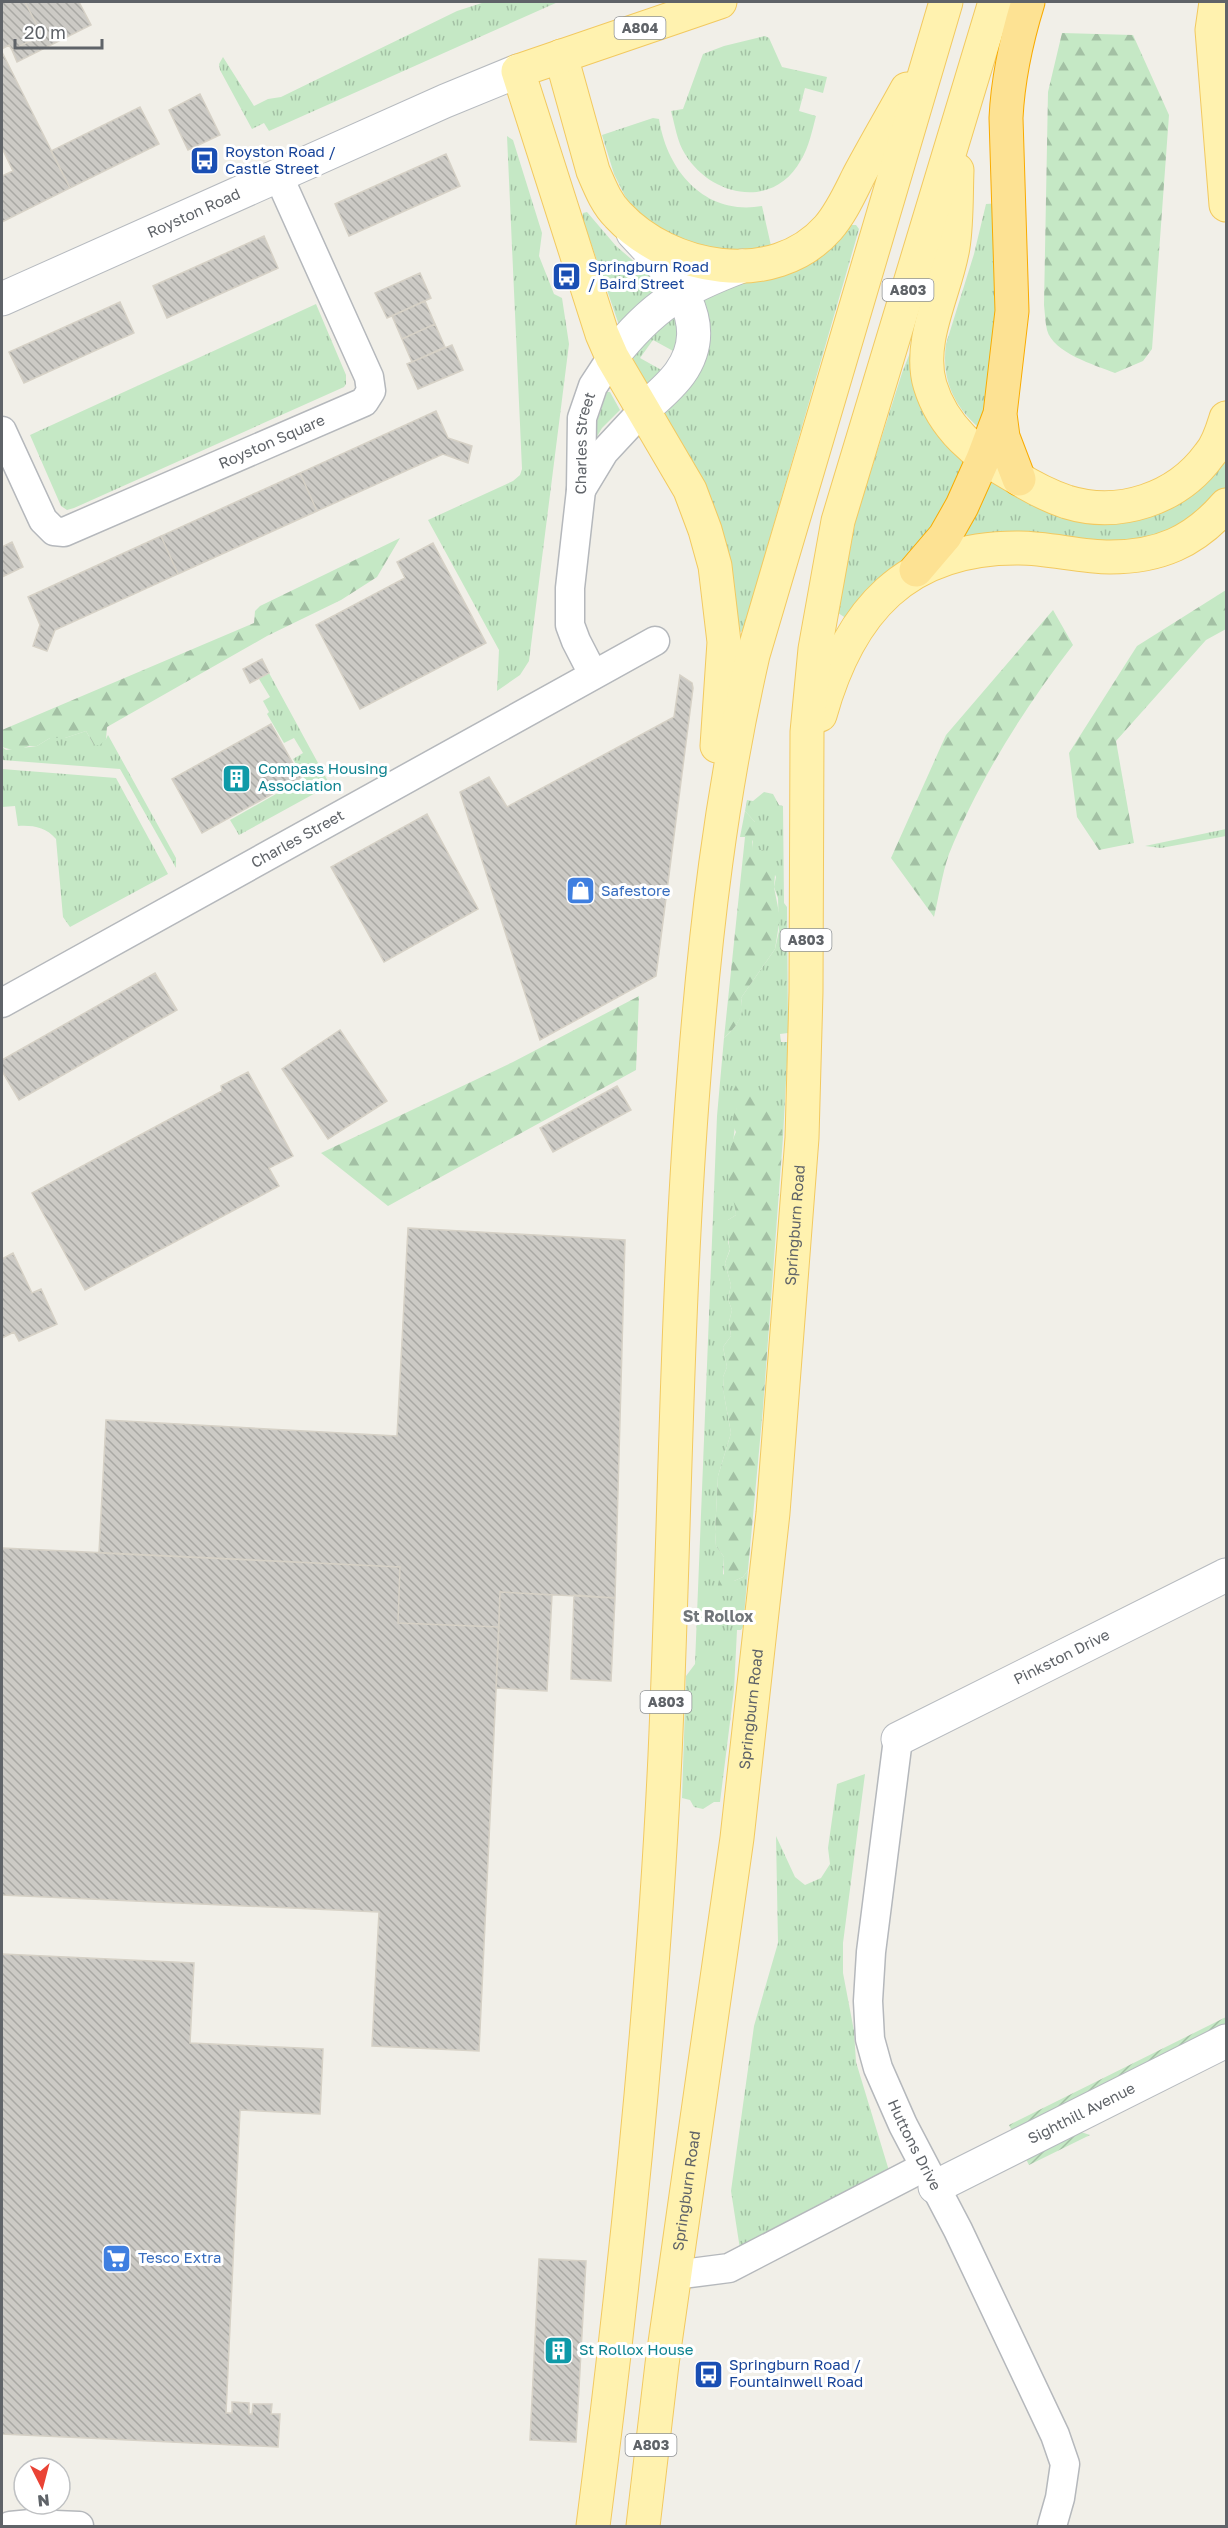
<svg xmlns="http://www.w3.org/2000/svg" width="1228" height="2528" font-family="'Golos Text',sans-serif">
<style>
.grass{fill:url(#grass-tufts)}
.forest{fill:url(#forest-firs)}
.garden{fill:url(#garden-furrows)}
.building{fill:url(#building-back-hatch);stroke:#d6d1c6;stroke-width:1.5}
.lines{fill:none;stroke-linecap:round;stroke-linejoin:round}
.street-casing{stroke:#b5b8bc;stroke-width:31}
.secondary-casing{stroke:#b6babf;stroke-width:35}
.primary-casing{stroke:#f2c960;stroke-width:35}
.highway-casing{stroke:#f9ab00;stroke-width:35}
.street{stroke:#fff;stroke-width:28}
.secondary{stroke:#fff;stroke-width:33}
.primary{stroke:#fff2af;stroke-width:33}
.highway{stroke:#fde293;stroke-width:33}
.labels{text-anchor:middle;stroke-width:6;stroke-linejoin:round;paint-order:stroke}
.shield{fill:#fff;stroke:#8f9295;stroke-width:1.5}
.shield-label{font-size:14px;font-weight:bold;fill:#5f6368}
.transit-label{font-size:15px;fill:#164399;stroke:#fff;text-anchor:start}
.street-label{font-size:15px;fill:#5f6368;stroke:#fff}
.culture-label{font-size:15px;fill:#0d838f;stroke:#fff;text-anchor:start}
.shop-label{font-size:15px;fill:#366cbe;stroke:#fff;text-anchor:start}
.neighbourhood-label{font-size:16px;font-weight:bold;fill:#70757a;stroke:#fff}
</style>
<defs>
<pattern id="grass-tufts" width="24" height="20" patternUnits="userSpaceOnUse" patternTransform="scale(1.5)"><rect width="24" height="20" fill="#c5e8c5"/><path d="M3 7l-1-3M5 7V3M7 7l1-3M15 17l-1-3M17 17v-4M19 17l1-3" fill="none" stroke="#a3c0a4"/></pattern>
<pattern id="forest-firs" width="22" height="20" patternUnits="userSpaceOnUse" patternTransform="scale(1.5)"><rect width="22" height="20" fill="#c5e8c5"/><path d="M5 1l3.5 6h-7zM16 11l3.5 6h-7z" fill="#a3c0a4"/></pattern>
<pattern id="garden-furrows" width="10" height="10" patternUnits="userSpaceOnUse" patternTransform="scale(1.5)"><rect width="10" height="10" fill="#c5e8c5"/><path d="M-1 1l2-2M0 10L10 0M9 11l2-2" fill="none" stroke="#a3c0a4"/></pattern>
<pattern id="building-back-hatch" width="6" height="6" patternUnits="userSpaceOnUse" patternTransform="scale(1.5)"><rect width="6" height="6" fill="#cccac5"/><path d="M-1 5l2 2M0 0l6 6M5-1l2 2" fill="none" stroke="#a9a8a4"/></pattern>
</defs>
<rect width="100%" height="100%" fill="#f1efe8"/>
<!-- grass -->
<path class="grass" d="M485,2H558L269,131L264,123L252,129L220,70L219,64L223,57L254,106L268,99L281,97L457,11Z
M765,36L769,38L782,67L827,77L823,93L805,88L799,111L816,116C812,131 809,147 801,160C774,210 711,197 685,154C677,142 675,125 671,111L683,109L703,54L724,46Z
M653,118L659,119C667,171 705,216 762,206L772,250L755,256L672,242L633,208L627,200L614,174L602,135Z
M507,136L513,140L542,233L539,256L554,294L562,298L569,344L529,661L520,675L497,691L499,650L428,520L513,481L520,475L522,469Z
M1001,203L1004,277L984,432C955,409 941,381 946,344L974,254L986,204Z
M587,212L616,246L665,288L619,325L582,217L583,213Z
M850,225H856L859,229L743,631L740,632L733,582L703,483L663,413L697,301Z
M316,304L346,375V384L344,387L74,508L67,510L61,506L30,435Z
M674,312L678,332L675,352L653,340L640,358L665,372L649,389L631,355Z
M913,345L924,413L941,438L971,463L947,513L849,620L838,613L856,518L902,373Z
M607,392H610L620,410L602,428L595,440V427Z
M1226,456V490L1219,500L1152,541L955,543L991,476L1062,515Z
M269,673L330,785L239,835L230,820L304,778L293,759L303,753L294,738L284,743L267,714L269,712L263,701L270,697L259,679Z
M86,731L94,745L106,739L108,735L176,858V868L120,769L2,760V747L6,750L37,746L50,738H65Z
M2,769L116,778L168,874L70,927L63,917L56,839C46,827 32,825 18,826L15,806L2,807Z
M764,792L773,794L779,805L783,806L784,903L787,907L788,1033L780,1034L781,1042H788L783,1137L779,1128L737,1108L729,1178L735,1201L736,1215L728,1220V1242L730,1249L725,1263L731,1285L728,1299L732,1310L729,1322L731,1336L723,1347L727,1367L723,1377L724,1395L731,1433L718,1476L715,1532L716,1546L724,1557L723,1574L734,1581L743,1577L748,1570L743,1627L741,1630H737L734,1690L720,1802H714L703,1809L694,1807L690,1800L682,1798L686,1676L695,1664L717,1116L724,1038C736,1028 745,1015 741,998L775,949L779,931L778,898L774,887L776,877L763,850L752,851C752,840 755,833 755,822L745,811L747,800L753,801Z
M1226,829V836L1161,848L1145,846Z
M865,1774L843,1943V1973L854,2031L856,2062L890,2174L740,2249L731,2191L754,2026L778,1943L776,1836L795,1877L805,1885L821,1878L830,1864L828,1848L837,1784Z"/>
<!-- forest -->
<path class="forest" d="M1062,33L1133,35L1169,115L1152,349L1143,361L1115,373C1095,365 1053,353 1047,330C1045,322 1045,313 1044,305L1048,92Z
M400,538L377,577L341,600L267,636L107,727L106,739L100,745H94L86,731L65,738H50L37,746H29L16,751L2,747V730L254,623L255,611L260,606Z
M1226,590V629L1206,640L1116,741L1134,843L1099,850L1077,817L1069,753L1137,646Z
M1053,610L1073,645C1024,708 979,780 949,854C942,874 939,896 934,917L891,858L946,735Z
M745,811L755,822L758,829L752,842V850H763L776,862L774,887L780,918L775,949L741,998C745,1017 737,1026 724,1038L745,837H740Z
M639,996L636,1070L388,1206L321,1153L513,1062Z
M745,1083C769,1089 775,1117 783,1137L763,1408L748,1570L743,1577L734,1581V1590L730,1596L720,1595L717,1590L719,1580L724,1577V1557L716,1546L715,1532L718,1476L731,1433L724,1395L723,1377L727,1367L723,1347L731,1336L729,1322L732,1310L728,1299L731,1285L725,1263L730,1250L726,1227L728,1220L736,1215C735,1203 731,1193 729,1181C727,1166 730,1145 736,1132C731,1123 732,1117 737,1108L733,1091L736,1085Z"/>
<!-- garden -->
<path class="garden" d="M1226,2017V2024L1012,2131L1009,2125Z
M1081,2132L1090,2135L1029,2165L1026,2159Z"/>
<!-- building -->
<path class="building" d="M2,2H25L42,35L12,50L9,45L2,49Z
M25,2H79L91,25L17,62L12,50L42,35Z
M2,52L70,188L2,222V176L13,171L2,148Z
M200,94L220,135L188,150L169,110Z
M140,107L159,144L70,188L51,151Z
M446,154L460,186L349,236L335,204Z
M264,236L278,268L167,318L153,286Z
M420,273L431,298L387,318L375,293Z
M425,301L435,324L402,339L392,316Z
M120,302L134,333L24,383L9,352Z
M435,324L445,347L412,362L402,339Z
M452,345L463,370L418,389L407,364Z
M436,411L448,438L472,446L468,463L443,454L317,511L300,473Z
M300,473L317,511L178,574L161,536Z
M161,536L178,574L55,630L47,651L33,646L40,625L28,597Z
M12,542L23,567L2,577V547Z
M433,543L486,643L360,709L316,625L405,578L397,562Z
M262,659L269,673L250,683L243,669Z
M680,675L692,683L693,688L656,976L540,1040L460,792L489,777L507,807L674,717Z
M271,724L301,778L202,833L172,779Z
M427,814L478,909L384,962L331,867Z
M155,973L177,1010L19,1100L2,1071V1060Z
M340,1030L387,1101L328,1139L282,1069Z
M248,1072L293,1156L269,1168L279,1186L85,1290L32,1193L222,1091L221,1086Z
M617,1086L631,1110L553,1152L540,1128Z
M408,1228L625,1240L615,1598L500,1592L499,1627L398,1623L400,1567L99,1553L106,1420L397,1436Z
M13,1253L32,1293L41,1289L57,1324L19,1341L14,1332L2,1338V1259Z
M2,1548L400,1567L398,1623L499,1627L479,2051L372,2046L379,1912L2,1895Z
M500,1592L552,1595L547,1691L496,1688Z
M574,1595L615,1598L611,1681L571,1679Z
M2,1954L194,1963L190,2043L323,2049L320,2114L240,2110L226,2413H232V2402L249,2403V2414H252L253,2404H272L271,2414H280L278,2447L2,2434Z
M539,2259L586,2261L576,2442L530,2440Z"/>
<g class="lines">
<defs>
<g id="street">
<path id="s1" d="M2,431L43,520L54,531L64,532L364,402L371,391L369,377L278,175"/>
<path d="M581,490L604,452L644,409"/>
<path id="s2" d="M593,674L576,641L570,625V588L581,490L582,418L593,386L612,357"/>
<path id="s3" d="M2,1003L655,641"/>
<path id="s4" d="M898,1739L871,1952L868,2001L870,2039L878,2068L903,2125L958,2230L1055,2435L1065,2464L1060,2498L1052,2526"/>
<path d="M675,2275L729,2268L924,2167"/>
<path d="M10,2526L31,2524L79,2526"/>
</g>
<g id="secondary">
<path d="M633,233C668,270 718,319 680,373C670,387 656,398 644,409"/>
<path id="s5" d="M2,299L445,101L518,71"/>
<path d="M612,357C653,305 681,289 742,266"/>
<path id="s6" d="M898,1739L1226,1575"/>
<path id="s7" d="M935,2187L1226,2041"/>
</g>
<g id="primary">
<path d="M1216,2L1212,30L1226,205"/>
<path d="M561,56L593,171C600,187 606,203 618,215C669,270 773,290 828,228C841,213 849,195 858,177C874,147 891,118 907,89"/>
<path d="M957,170C956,195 957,222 953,247C946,291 917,340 930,385C943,428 976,455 1014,476C1030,486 1049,496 1067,502C1119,518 1177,499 1209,455C1218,445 1222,431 1226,418"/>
<path d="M820,715C849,611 906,547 1019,548C1049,548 1080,557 1110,557C1159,557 1194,542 1226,505"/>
<path d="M717,746L724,642L715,566L705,530L690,490L612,357L602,334L518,71L720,2"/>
<path d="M593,2526C626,2270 653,2014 665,1755C675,1529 676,1302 694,1076C705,933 721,795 753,655L946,2"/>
<path id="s8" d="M643,2526L662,2364L737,1838L773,1513L802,1138L806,992L807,732L815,649L838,521L995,2"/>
</g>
<path id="highway" d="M1000,414L1003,437L1019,479
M916,570L945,536L962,506L983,459L1000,414L1012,311L1006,118C1008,77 1016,41 1028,2"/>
</defs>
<!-- street casing -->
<use href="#street" class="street-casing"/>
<!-- secondary casing -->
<use href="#secondary" class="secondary-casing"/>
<!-- primary casing -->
<use href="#primary" class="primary-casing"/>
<!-- highway casing -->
<use href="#highway" class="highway-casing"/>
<!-- street -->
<use href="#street" class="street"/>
<!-- secondary -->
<use href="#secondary" class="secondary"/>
<!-- primary -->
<use href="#primary" class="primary"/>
<!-- highway -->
<use href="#highway" class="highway"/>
</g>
<!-- icons -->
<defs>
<symbol id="bus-square" viewBox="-11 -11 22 22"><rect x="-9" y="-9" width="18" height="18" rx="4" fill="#1a4fb4" stroke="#fff"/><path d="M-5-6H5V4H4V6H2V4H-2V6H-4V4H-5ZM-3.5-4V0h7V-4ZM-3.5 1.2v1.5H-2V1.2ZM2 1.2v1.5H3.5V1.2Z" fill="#fff"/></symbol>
<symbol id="building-square" viewBox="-11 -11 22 22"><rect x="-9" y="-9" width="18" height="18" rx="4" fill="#0f9aa8" stroke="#fff"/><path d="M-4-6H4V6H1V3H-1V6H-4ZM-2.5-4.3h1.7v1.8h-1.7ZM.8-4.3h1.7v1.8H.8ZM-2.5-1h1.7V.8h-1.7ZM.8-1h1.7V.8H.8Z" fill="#fff"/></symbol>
<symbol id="shop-square" viewBox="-11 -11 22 22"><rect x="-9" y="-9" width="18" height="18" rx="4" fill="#3f7fe0" stroke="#fff"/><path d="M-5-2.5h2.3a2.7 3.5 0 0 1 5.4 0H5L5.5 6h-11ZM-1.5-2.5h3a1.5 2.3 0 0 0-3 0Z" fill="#fff"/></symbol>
<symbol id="supermarket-square" viewBox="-11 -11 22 22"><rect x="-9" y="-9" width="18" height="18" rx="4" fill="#3f7fe0" stroke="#fff"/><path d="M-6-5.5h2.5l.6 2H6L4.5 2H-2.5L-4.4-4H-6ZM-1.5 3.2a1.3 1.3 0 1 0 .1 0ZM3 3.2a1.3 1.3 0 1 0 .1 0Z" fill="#fff"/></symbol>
</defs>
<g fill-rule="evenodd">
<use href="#bus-square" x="188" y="144" width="33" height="33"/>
<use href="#bus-square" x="550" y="260" width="33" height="33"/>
<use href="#building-square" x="220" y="762" width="33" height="33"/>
<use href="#shop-square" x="564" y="874" width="33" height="33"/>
<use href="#supermarket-square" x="100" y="2242" width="33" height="33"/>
<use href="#building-square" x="542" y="2334" width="33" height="33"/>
<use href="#bus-square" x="692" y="2358" width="33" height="33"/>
</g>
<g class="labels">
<!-- shield labels -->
<g class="shield">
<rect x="614.5" y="17" width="51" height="22" rx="4.5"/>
<rect x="882.5" y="279" width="51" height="22" rx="4.5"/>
<rect x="780.5" y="929" width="51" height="22" rx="4.5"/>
<rect x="640.5" y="1691" width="51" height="22" rx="4.5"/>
<rect x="625.5" y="2434" width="51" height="22" rx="4.5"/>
</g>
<g class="shield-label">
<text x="640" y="33">A804</text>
<text x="908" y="295">A803</text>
<text x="806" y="945">A803</text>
<text x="666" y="1707">A803</text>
<text x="651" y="2450">A803</text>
</g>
<!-- transit labels -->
<g class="transit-label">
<text x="225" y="157">Royston Road /<tspan x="225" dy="17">Castle Street</tspan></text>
<text x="588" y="272">Springburn Road<tspan x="588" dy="17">/ Baird Street</tspan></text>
<text x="729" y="2370">Springburn Road /<tspan x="729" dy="17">Fountainwell Road</tspan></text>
</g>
<!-- street labels -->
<g class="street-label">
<text dy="5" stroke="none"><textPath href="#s5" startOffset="210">Royston Road</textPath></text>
<text dy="5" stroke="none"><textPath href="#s1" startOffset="350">Royston Square</textPath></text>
<text dy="5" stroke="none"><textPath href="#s2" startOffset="237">Charles Street</textPath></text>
<text dy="5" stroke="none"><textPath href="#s3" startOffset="338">Charles Street</textPath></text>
<text dy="5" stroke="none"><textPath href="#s8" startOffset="1310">Springburn Road</textPath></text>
<text dy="5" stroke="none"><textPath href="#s6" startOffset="183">Pinkston Drive</textPath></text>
<text dy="5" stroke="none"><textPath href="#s8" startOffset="824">Springburn Road</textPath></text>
<text dy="5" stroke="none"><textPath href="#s7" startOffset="164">Sighthill Avenue</textPath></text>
<text dy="5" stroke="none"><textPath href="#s4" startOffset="417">Huttons Drive</textPath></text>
<text dy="5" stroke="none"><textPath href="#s8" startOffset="338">Springburn Road</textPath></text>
</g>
<!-- culture labels -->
<g class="culture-label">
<text x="258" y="774">Compass Housing<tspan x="258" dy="17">Association</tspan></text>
<text x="579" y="2355">St Rollox House</text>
</g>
<!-- shop labels -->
<g class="shop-label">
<text x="601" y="896">Safestore</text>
<text x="138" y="2263">Tesco Extra</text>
</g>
<!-- neighbourhood labels -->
<g class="neighbourhood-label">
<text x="718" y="1622">St Rollox</text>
</g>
</g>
<!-- border -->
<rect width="1228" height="2528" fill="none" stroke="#5f6368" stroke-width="6"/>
<!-- north arrow -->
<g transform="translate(42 2486) rotate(174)"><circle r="28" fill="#ffffff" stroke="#bfc1c3" stroke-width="1.5"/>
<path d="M0-4.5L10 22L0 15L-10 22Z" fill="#ea4335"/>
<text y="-9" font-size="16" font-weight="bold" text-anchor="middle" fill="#5f6368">N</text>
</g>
<!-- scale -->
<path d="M15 39v9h87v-9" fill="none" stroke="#5f6368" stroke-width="3"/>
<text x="24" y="39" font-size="18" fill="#5f6368" stroke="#ffffff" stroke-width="4.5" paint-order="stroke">20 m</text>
</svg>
